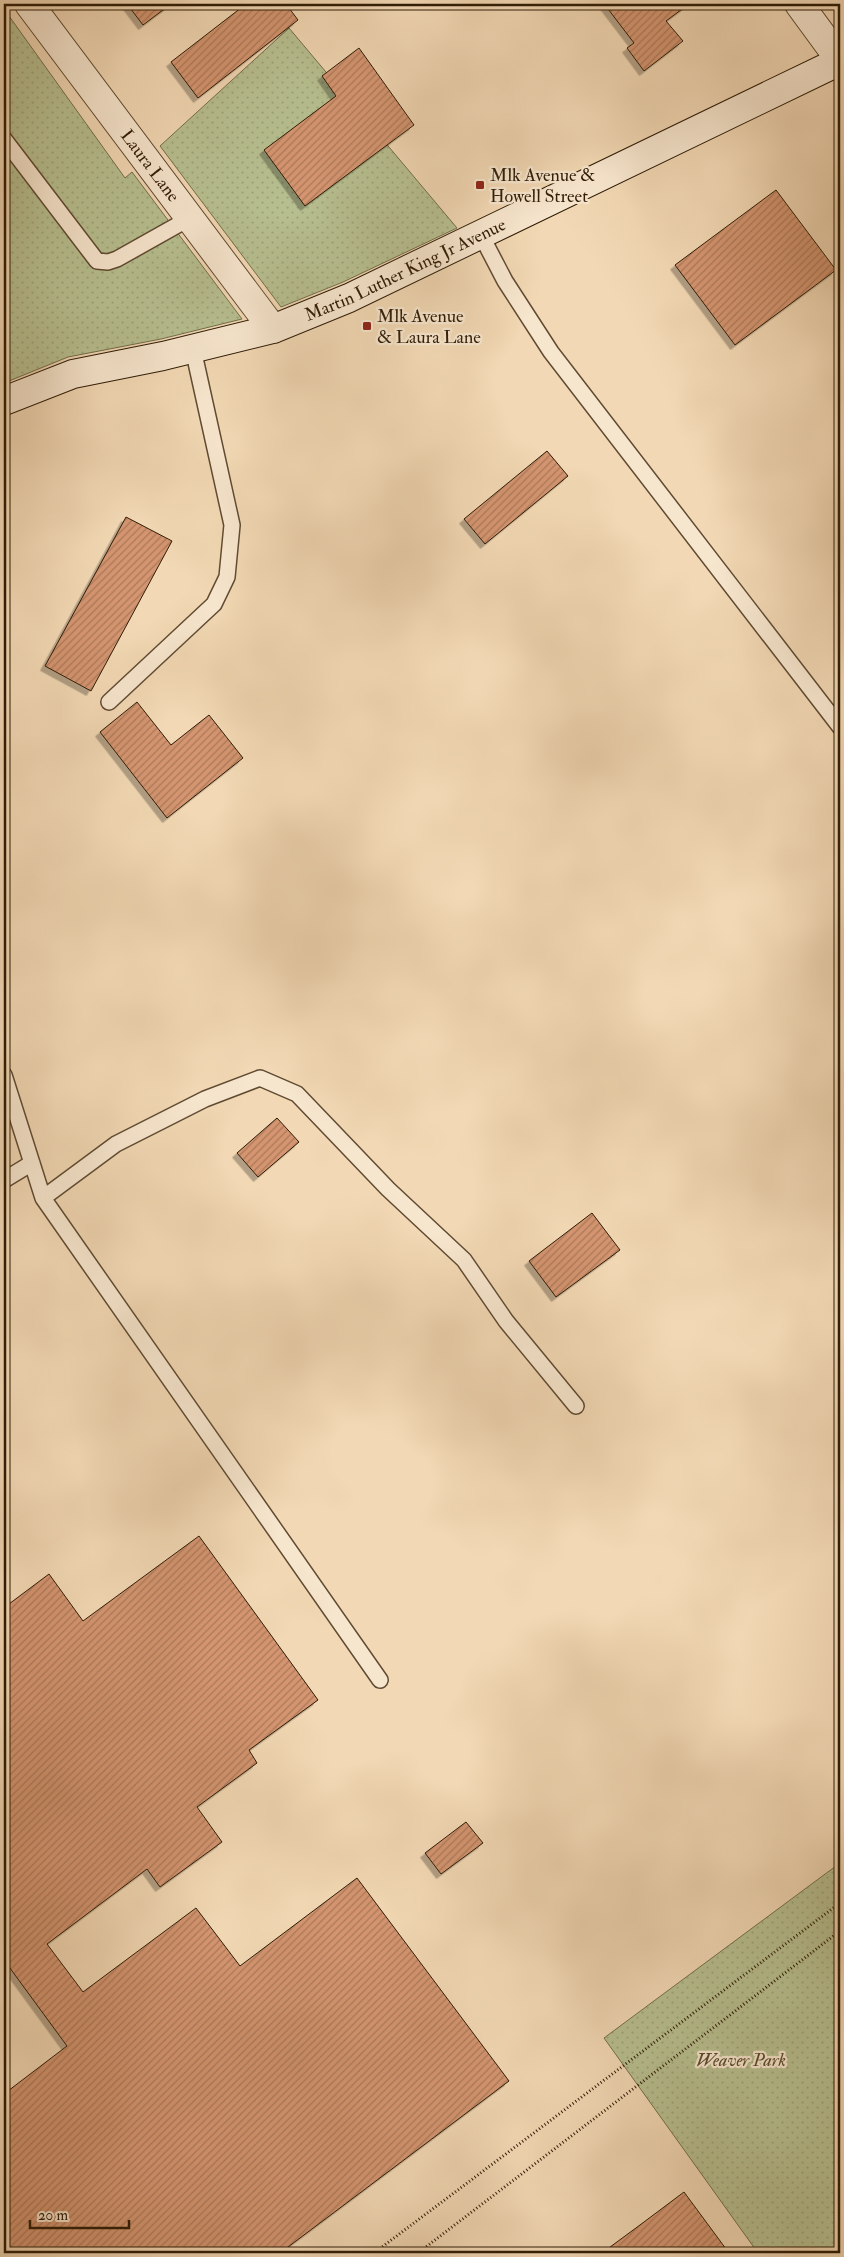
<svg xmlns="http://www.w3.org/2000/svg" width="844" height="2257" font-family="'IM FELL Double Pica',serif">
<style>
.park{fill:url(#park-dots);stroke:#736e4b}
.building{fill:url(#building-hatch);stroke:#2f1c06;filter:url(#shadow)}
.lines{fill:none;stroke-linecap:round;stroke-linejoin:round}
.lane-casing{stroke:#604b32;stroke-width:18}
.street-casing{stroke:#604b32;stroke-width:30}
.secondary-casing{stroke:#2f1c06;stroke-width:30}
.path{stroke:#2f1c06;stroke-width:3;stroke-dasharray:1 2.5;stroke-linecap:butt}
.lane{stroke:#f7e6ce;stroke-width:15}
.street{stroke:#f7e6ce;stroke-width:28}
.secondary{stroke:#f7e6ce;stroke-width:28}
.poi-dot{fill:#8f2418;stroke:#f7e6ce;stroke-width:2}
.labels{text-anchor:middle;stroke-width:4.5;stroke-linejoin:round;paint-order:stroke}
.street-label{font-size:18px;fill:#2f1c06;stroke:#f7e6ce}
.poi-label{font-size:18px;fill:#2f1c06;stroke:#f7e6ce;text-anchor:start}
.park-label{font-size:18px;font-style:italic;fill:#584d2f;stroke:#f7e6ce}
</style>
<defs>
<pattern id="park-dots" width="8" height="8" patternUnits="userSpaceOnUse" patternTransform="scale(1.25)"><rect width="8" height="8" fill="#b7bf90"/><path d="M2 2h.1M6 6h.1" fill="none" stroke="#9ea47b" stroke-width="1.8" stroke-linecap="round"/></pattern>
<pattern id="building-hatch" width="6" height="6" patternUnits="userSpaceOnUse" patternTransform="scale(1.25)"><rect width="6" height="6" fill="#d49570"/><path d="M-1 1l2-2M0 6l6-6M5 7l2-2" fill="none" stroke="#ac795a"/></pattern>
<filter id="shadow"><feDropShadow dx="-4.5" dy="4.5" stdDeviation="0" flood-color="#0004"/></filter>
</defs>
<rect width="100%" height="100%" fill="#f2d8b4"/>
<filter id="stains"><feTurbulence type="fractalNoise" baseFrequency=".004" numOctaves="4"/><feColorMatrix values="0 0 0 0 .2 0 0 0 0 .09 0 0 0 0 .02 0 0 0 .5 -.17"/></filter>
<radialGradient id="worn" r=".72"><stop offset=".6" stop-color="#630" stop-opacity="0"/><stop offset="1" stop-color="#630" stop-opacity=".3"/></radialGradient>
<!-- park -->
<path class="park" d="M4,9L125,178L132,172L242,319L161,339L68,357L4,383Z
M289,28L457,228L343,282L281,307L160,146Z
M840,1863V2253H758L604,2038Z"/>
<!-- building -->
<path class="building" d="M127,4H171L143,25Z
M246,4H286L298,20L198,98L171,62Z
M607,4H689L666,21L683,41L644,71L627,48L634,43L605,5Z
M359,48L414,125L305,206L264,150L336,96L322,76Z
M776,190L836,270L735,345L675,265Z
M547,451L568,476L485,544L464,519Z
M126,517L172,541L91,691L45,666Z
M137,702L171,745L209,715L243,758L167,818L100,732Z
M277,1118L299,1142L258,1177L237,1153Z
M592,1213L620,1250L556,1297L529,1261Z
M199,1536L318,1700L249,1750L257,1763L197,1807L222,1842L160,1887L147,1869L47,1944L83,1992L196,1908L240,1966L357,1878L509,2081L280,2253H4V2094L67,2046L4,1960V1604L5,1607L49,1574L83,1621Z
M466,1822L483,1843L441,1874L425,1853Z
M684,2192L729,2253H602L644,2222Z"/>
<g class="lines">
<defs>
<path id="lane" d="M4,139L97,261L108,262L117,259L190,218
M481,235L505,281L551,352L840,727
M109,702L214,604L227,577L232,525L193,349
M4,1075L43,1198L380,1680
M4,1180L32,1163
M43,1198L116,1144L205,1099L260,1078L297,1094L388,1189L464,1260L506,1321L576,1406"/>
<g id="street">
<path id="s1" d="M29,4L273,329"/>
<path d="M799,4L840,60"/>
</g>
<g id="secondary">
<path id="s2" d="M4,401L73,374L163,356L273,329L349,298L840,61"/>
</g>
</defs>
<!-- lane casing -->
<use href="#lane" class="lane-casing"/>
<!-- street casing -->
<use href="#street" class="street-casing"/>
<!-- secondary casing -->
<use href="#secondary" class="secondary-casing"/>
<!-- path -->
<path class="path" d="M374,2253L840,1903
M418,2253L840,1931"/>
<!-- lane -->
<use href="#lane" class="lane"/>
<!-- street -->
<use href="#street" class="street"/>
<!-- secondary -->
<use href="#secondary" class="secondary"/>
</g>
<!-- markers -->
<g class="poi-dot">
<rect x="475" y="180" width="10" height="10" rx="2.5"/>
<rect x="362" y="321" width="10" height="10" rx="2.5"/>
</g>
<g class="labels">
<!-- street labels -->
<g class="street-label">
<text dy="6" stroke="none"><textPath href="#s1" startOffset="202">Laura Lane</textPath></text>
<text dy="6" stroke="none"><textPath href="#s2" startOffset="424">Martin Luther King Jr Avenue</textPath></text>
</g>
<!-- poi labels -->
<g class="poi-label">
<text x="490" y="181">Mlk Avenue &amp;<tspan x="490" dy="21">Howell Street</tspan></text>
<text x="377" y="322">Mlk Avenue<tspan x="377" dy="21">&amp; Laura Lane</tspan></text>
</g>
<!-- park labels -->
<g class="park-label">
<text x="741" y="2066">Weaver Park</text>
</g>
</g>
<!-- margin -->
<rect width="844" height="2257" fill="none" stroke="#f2d8b4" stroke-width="20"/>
<rect x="5" y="5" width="834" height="2247" fill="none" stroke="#2f1c06" stroke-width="2.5"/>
<rect x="10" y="10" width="824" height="2237" fill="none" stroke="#2f1c06"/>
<!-- scale -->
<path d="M30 2220v8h99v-8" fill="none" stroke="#2f1c06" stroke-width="2.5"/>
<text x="38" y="2220" font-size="15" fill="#2f1c06" stroke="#f7e6ce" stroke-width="4" paint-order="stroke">20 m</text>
<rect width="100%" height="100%" filter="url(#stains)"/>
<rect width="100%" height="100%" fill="url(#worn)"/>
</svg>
